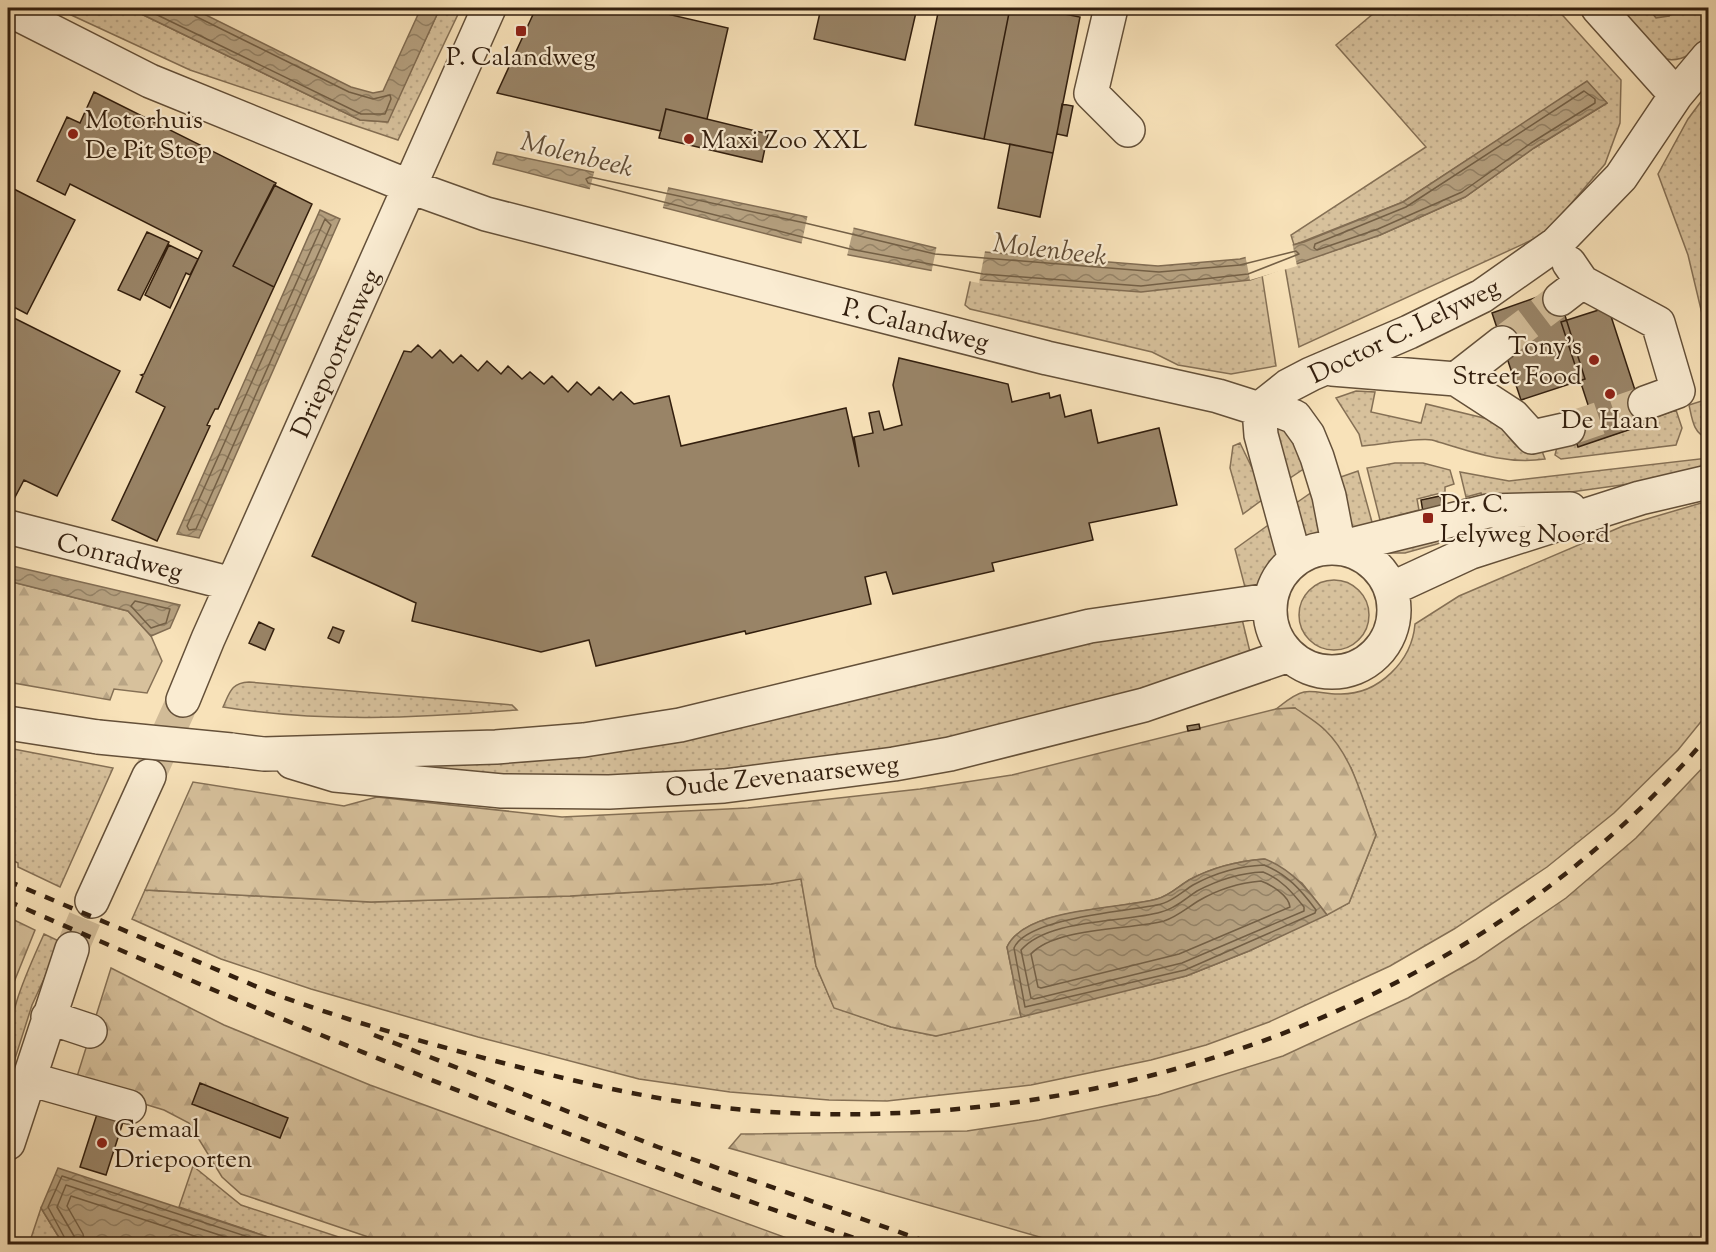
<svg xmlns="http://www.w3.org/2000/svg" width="1716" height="1252" font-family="'Sorts Mill Goudy',serif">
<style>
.grass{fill:url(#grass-dots);stroke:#857055;stroke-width:1.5}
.forest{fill:url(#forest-firs);stroke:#857055;stroke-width:1.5}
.water{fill:url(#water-waves);stroke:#816c52;stroke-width:1.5}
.pier{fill:#f8e2b9}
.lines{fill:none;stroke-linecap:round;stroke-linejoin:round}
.shore{stroke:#746046;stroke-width:1.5}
.building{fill:#998467;stroke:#331f0e;stroke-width:1.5}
.minor-tunnel{stroke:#d1bb97;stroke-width:33;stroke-dasharray:33 16;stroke-linecap:butt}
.minor-casing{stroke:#645039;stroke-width:36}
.minor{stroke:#faecd2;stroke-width:33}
.rail{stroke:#331f0e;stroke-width:4.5;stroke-dasharray:10 10;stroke-linecap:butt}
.minor-bridge-casing{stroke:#645039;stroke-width:36;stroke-linecap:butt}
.minor-bridge{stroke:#faecd2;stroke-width:33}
.poi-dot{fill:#8f2418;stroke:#faecd2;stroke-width:2}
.labels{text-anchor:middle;stroke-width:4.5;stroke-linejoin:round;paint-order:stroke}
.poi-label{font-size:26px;fill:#331f0e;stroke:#faecd2;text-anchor:start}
.street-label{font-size:26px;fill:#331f0e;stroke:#faecd2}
.water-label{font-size:27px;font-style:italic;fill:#604c36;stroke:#faecd2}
</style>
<defs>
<pattern id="grass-dots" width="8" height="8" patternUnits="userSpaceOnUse" patternTransform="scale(1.5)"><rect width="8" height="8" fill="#d7c19c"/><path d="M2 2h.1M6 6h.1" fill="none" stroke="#b9a585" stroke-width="1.8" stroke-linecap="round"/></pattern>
<pattern id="forest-firs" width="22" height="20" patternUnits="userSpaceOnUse" patternTransform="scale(1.5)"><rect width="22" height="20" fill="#d7c19c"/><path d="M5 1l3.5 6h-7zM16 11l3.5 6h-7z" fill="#b9a585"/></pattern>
<pattern id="water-waves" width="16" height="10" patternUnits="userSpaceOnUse" patternTransform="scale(1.5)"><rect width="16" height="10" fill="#b5a07f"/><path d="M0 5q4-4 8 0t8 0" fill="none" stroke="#948266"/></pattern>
</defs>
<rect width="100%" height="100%" fill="#f8e2b9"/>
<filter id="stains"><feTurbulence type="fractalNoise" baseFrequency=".00333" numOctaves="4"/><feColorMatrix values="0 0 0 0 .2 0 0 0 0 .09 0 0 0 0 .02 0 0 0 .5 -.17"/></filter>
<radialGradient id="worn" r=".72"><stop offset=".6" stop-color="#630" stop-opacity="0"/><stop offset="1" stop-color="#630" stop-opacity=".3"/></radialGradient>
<!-- grass -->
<path class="grass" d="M56,8H129L360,120L387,122L440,8H461L398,140L190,70Z
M1380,8H1556L1621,80L1620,123L1605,164L1545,234L1299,347L1285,267L1380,235L1465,197L1534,148L1607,103L1587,82L1403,202L1294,245L1291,235L1426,147L1336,45Z
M1627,8H1648L1650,12L1669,16L1676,8H1708C1708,15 1710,24 1708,31C1705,50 1678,66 1660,57C1649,51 1625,19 1627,8Z
M1708,92V339L1688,255L1658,174L1688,119Z
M1262,275L1276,366L1231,374L1178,365L1152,352L970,309L965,305L971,278Z
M1356,391L1375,392L1371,412L1421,423L1426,404L1492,420C1515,436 1508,453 1542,451L1545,459C1505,465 1469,451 1432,440C1420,437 1376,445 1362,446L1359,434L1336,398Z
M1708,399V438C1693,434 1692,418 1689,405Z
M1676,410L1682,428L1676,445L1561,459L1555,455L1557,447L1576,440L1578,446L1646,424L1645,421Z
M1278,425L1299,445L1308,466L1284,482L1272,433Z
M1240,443L1266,497L1243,514L1230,468L1233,446Z
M1708,458V466L1636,483L1485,504L1481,493L1466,497L1460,472L1509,481Z
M1395,463H1423L1450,470L1454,484L1445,487V492L1417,499L1419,510L1380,520L1367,468Z
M1358,471L1375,533L1356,538L1347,525L1335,479Z
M1315,490L1328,538L1300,546L1289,508Z
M1708,501V713L1678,750L1614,813L1547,867L1454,929L1390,966L1269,1022L1206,1045L1151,1060L1031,1085L887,1101L829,1100L730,1092L639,1079L478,1037L311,989L221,959L132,919L145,890L371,902L570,896L771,884L801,878L816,966L834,1007L891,1027L936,1036L1186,976L1249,951L1349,903L1376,835L1351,768L1295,708L1276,709C1284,703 1294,694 1304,692C1316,690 1328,695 1341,694C1379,694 1412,661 1415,624L1459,596L1623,526Z
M1274,521L1282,553L1268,579L1246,591L1235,549Z
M1492,523L1437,544L1405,553H1390L1388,550Z
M1299 615a35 35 0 1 1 70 0a35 35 0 1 1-70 0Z
M1242,619L1251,656L1012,731L745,775L517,781L341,760H390L1081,638Z
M249,682L512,705L517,710C418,718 322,723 223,707C230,692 231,683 249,682Z
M8,748L113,768L60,887L18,867V863L8,858Z
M44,934L61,942L32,1005L13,1065L8,1064C7,1013 24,979 44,934Z
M193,1166L241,1205L360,1244H289L179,1207Z
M41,1208L63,1244H29Z"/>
<!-- forest -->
<path class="forest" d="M8,581L128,611L151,636L162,661L147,693L114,689L110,700L8,682Z
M1295,708C1305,715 1317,722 1325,730C1353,757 1362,799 1376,835L1349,903L1327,915L1302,883L1264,859C1237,861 1213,867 1189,880C1179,886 1169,896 1157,899C1120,910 1026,907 1007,947L1021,1017L936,1036L891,1027L834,1008L816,966L801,879L771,884L570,896L371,902L145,890L193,782L344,806L377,797L562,817L748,808L920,789L1012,775L1276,709Z
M1708,762V1244H1064L729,1148L741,1134L967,1131L1039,1120L1158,1095L1283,1056L1408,998L1475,960L1566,898L1636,838Z
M8,917L35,930L8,997Z
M111,968L224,1025L370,1085L803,1244H389L241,1194L222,1177L189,1123L164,1110L75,1083Z"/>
<!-- water -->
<path class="water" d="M129,8H192L351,87L373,93L383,91L421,8H440L388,122L360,120Z
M1648,8H1676L1669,16L1656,18Z
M1587,81L1607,103L1534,148L1465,197L1380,235L1250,280L1141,292L982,280L849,255L493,164L497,152L807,217L936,248L1158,266L1240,259L1304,242L1403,202Z
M320,210L340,219L199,538L177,534Z
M8,565L180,605L170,628L151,636L128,611L8,581Z
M1265,859C1293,870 1309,891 1327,915L1249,951L1186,976L1021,1017L1007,947C1025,907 1121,909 1157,899C1169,896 1179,886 1189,880C1213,867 1238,861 1265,859Z
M58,1168L289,1244H63L41,1208Z"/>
<!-- pier -->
<path class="pier" d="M595,169L669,184L662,211L589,192Z
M808,214L854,226L847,256L801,246Z
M1292,242L1297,266L1250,280L1245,254Z
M937,245L985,251L979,283L931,274Z"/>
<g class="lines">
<!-- shore -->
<path class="shore" d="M143,8L361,114H385L391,99L390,95L373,99L349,92L195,16L191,8
M1584,91L1595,99V103L1531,143L1462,192L1378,229L1317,250L1314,248L1315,244L1406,207Z
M590,177L805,223L935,254L1159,272L1240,265L1296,251L1299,254L1248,274L1141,286L983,274L850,249L588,183L586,179Z
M325,219L331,225L196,529L189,530L187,526Z
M135,601L170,609L166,623L151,628L131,606Z
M1264,865C1287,874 1301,890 1316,910L1315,913L1185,970L1025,1007L1014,948C1026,918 1127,911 1157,905C1170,903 1182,892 1193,885C1215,873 1239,866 1264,865Z
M1263,872C1281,879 1292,892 1304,907V911L1182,963L1034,999L1031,998L1021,950C1049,918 1123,923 1161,912C1175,909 1186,898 1197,891C1218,880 1239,873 1263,872Z
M1261,881C1272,885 1289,896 1290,907L1179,954L1041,988L1038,987L1031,954C1055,927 1130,930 1164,921C1177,917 1188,907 1200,900C1219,889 1239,883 1261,881Z
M68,1244L48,1207L62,1176L270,1244
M76,1244L74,1236L57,1207L66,1185L247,1244
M85,1244L83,1234L67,1206L71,1196L219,1244"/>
</g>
<!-- building -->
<path class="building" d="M536,8H654V11L728,28L707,119L666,109L661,131L497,93Z
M821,8H917L905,60L814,39Z
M939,8H1010L984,139L915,125Z
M1010,8H1033L1080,17L1053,153L984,139Z
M1061,8H1093L1091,14Z
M94,92L276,183L233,266L274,287L218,409H215L207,425L210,426L157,541L112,520L165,407L136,392L143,376L141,375L144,374L202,251L70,184L65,195L37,181L67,117L80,123Z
M1062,104L1073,106L1067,136L1057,134Z
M666,109L768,134L762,162L659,138Z
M1010,144L1053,153L1040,217L998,208Z
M274,185L312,204L274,287L233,266Z
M8,186L75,220L27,314L8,304Z
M147,232L169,242L140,300L118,290Z
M169,245L198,259L190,275L186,273L170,308L145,295Z
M1557,290L1585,379L1521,400L1492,313Z
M1608,307L1646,424L1578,447L1569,421L1591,414L1561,322Z
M8,315L120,371L57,496L24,480L13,501L8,498Z
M418,345L432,358L440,350L453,363L461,355L478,371L487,361L501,374L508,366L522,379L530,372L544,384L552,376L568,392L577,382L591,395L599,387L613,400L621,392L634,404L669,396L681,446L846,408L859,467L854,437L873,433L869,413L879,411L884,430L902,425L893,385L899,358L1008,384L1012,402L1049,393L1050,398L1060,395L1065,417L1091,410L1098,443L1159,428L1177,505L1089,523L1093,540L992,563L994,571L893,594L886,572L865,577L871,604L746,634L745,631L596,666L589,640L541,652L412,621L416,603L312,556L404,351L411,352Z
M1440,496L1443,508L1423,512L1421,500Z
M259,622L274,629L265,650L249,643Z
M333,627L344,631L339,643L328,638Z
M1199,724L1200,729L1188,731L1187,726Z
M200,1083L288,1118L280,1138L192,1104Z
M98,1111L124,1119L106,1175L80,1167Z"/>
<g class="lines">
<!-- minor-tunnel -->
<path class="minor-tunnel" d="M1502,343L1560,299
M1568,429L1645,403
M149,776L183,700
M72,949L92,901"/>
<defs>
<path id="minor" d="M1111,8L1091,93L1128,130
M1598,8L1676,95
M8,9L150,81L408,186L486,214L1047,358L1218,396L1259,409L1277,410L1295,417L1308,435L1317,457L1329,496L1339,548
M1582,282L1658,323L1678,391L1645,403
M1560,299L1582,282L1569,263
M1332,369L1456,379L1502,343
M1456,379L1513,416L1532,437L1568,429
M1259,409L1288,386L1311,374L1409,332L1482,296L1556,244L1621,177L1676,95L1708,57
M1259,409L1261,435L1295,560
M8,527L232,584
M1270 610a62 62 0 1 1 124 0a62 62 0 1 1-124 0Z
M1339,548L1488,511L1570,509
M1391,589L1471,552L1640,498L1708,482
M183,700L208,639L489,8
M8,723L98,737
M231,750L264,754L496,747L584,740L680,725L1090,626L1270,600
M292,762L335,775L502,791L609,792L724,786L894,764L950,754L1144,705L1289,655
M92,901L149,776
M48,1017L90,1031
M29,1079L129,1107
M8,1143L72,949"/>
</defs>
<!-- minor casing -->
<use href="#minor" class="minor-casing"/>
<!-- minor -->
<use href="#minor" class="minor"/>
<!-- rail -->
<path class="rail" d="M8,881L274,994
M8,901C292,1026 578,1144 872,1244
M266,991C345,1020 425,1043 507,1064C593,1086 680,1106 770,1112C1116,1133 1481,1006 1708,736
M374,1035L658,1147L933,1244"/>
<defs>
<path id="minor-bridge" d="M98,737L231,750"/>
</defs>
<!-- minor-bridge casing -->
<use href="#minor-bridge" class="minor-bridge-casing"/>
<!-- minor-bridge -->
<use href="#minor-bridge" class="minor-bridge"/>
</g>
<!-- markers -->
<g class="poi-dot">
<rect x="515" y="25" width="12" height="12" rx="3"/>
<circle cx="73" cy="134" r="6"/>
<circle cx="689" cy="139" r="6"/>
<circle cx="1594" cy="360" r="6"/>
<circle cx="1610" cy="394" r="6"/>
<rect x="1422" y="512" width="12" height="12" rx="3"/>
<circle cx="102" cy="1143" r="6"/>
</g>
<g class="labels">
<!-- poi labels -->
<g class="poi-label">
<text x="521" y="65" text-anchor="middle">P. Calandweg</text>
<text x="85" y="128">Motorhuis<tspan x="85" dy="30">De Pit Stop</tspan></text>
<text x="701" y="148">Maxi Zoo XXL</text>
<text x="1582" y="354" text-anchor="end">Tony's<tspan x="1582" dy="30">Street Food</tspan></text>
<text x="1610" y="428" text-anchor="middle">De Haan</text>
<text x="1440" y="512">Dr. C.<tspan x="1440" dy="30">Lelyweg Noord</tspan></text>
<text x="114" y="1137">Gemaal<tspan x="114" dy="30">Driepoorten</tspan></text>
</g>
<!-- street labels -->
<g class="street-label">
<text transform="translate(916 324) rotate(14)" y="9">P. Calandweg</text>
<text transform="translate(1404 330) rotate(-26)" y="9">Doctor C. Lelyweg</text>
<text transform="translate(335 353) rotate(-66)" y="9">Driepoortenweg</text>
<text transform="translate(120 556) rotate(14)" y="9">Conradweg</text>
<text transform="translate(782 775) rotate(-6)" y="9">Oude Zevenaarseweg</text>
</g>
<!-- water labels -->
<g class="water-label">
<text transform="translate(577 154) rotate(14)" y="9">Molenbeek</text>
<text transform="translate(1050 249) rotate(7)" y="9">Molenbeek</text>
</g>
</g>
<!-- margin -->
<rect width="1716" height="1252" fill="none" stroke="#f8e2b9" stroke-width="30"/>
<rect x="9" y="9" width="1698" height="1234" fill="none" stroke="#331f0e" stroke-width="3"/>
<rect x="15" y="15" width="1686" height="1222" fill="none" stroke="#331f0e" stroke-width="1.5"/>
<rect width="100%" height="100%" filter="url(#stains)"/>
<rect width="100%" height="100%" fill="url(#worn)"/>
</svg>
